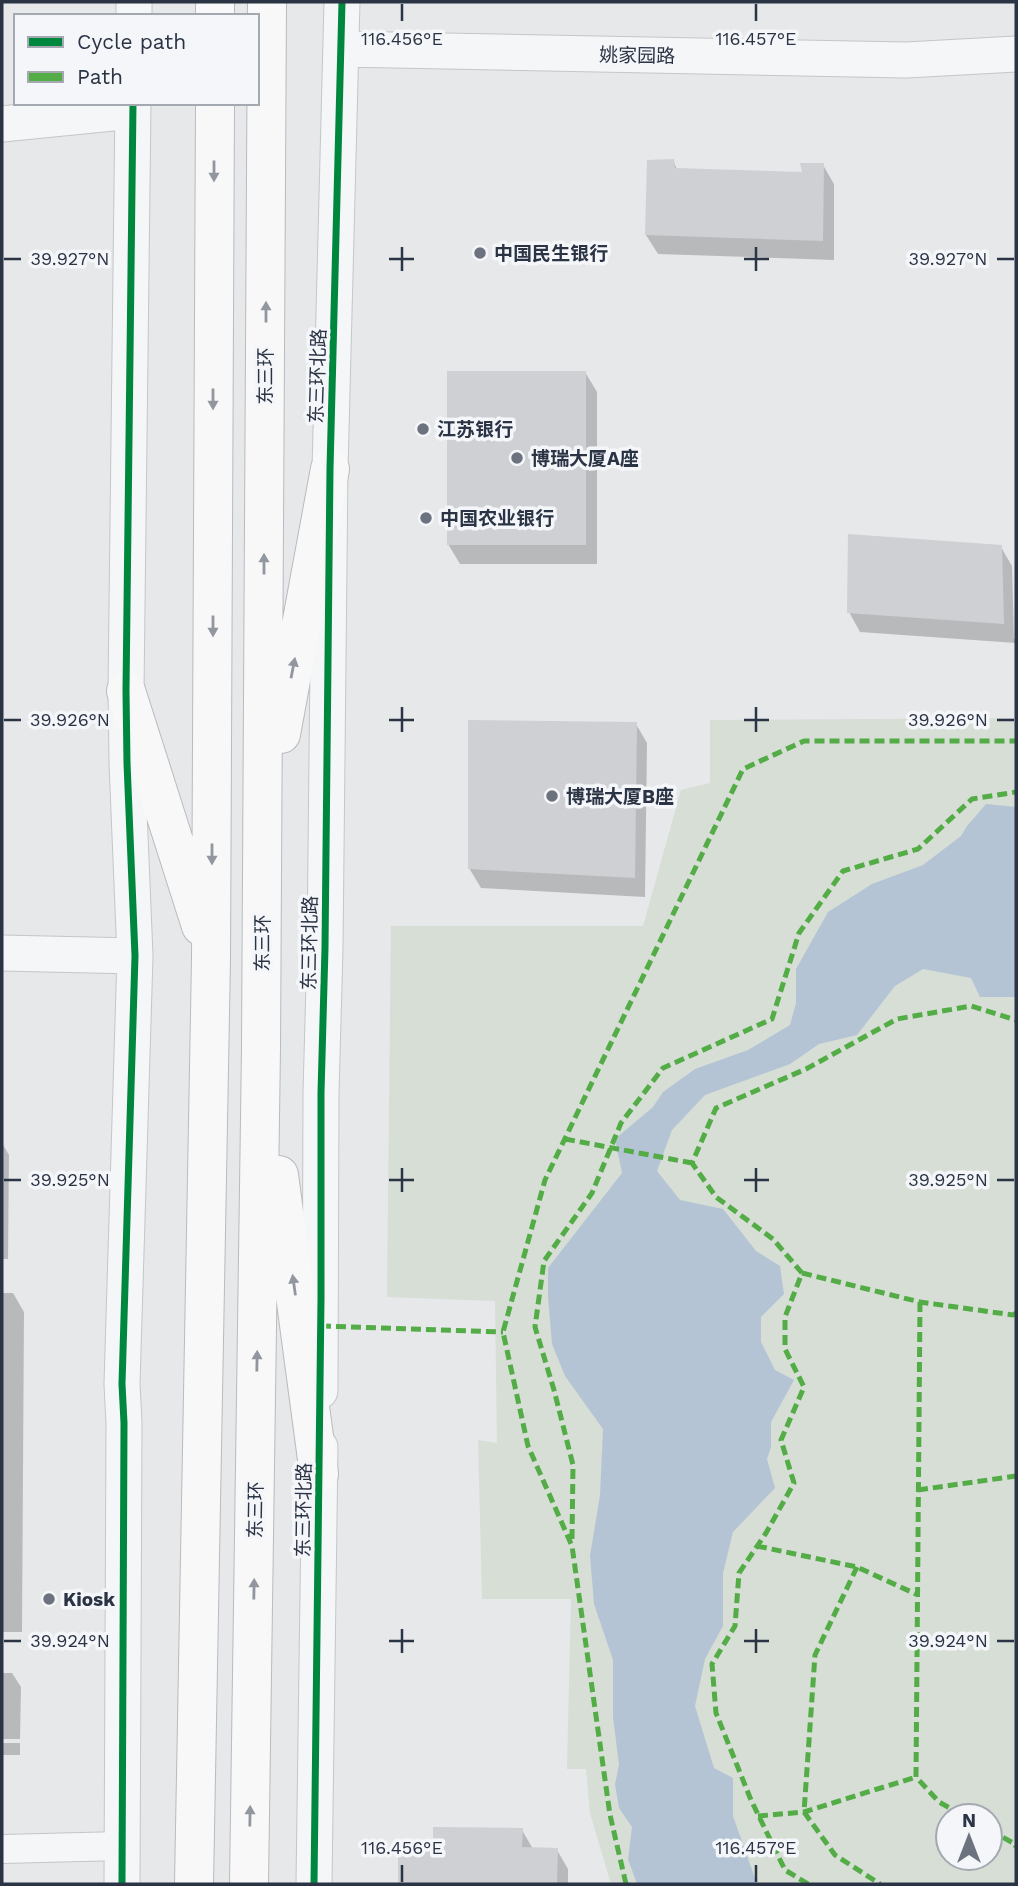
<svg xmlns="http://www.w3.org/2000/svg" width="1018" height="1886" font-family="'Work Sans','Noto Sans SC',sans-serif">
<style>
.green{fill:#d6ded6;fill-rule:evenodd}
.water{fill:#b4c4d5}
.shadow{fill:#0003}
.building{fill:#ced0d3}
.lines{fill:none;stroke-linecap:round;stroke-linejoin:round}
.minor-casing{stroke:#c4c6c8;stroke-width:30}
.tertiary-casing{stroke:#c4c6c8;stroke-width:37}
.trunk-casing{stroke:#b8bbbf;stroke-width:40}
.minor{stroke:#f5f6f7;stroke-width:28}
.tertiary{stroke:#f5f6f7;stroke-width:35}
.trunk{stroke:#f8f8f8;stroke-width:38}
.quiet{stroke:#54ac47;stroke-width:5;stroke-dasharray:10 5;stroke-linecap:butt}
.cycleway-casing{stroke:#f4f6f9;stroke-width:11}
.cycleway{stroke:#00873e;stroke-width:7}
.oneway{fill:#92969e}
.ticks{fill:none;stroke:#2b3445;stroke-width:2.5}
.poi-dot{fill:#6c737f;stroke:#f4f6f9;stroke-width:2.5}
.labels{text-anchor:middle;stroke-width:7;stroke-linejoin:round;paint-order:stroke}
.street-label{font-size:19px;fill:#2b3445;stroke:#f4f6f9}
.poi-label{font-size:19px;font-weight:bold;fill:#2b3445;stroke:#f4f6f9;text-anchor:start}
.ticks-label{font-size:18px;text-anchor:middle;fill:#2b3445;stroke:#f4f6f9;stroke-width:7;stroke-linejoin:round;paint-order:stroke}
</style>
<rect width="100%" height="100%" fill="#e6e8ea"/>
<!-- green -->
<path class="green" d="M1016,718V1884H611L590,1813L586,1769H567L571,1599H482L478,1440L497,1443L495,1301L387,1297L391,926H643L681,790L710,783V720ZM948,1816H990V1858H948Z"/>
<!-- water -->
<path class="water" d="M986,804L1016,807V997H980L971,978L923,969L895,986L857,1035L819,1044L790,1064L705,1095L672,1130L657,1171L680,1200L723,1209L756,1251L780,1266L784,1294L761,1317V1342L775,1370L794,1380L771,1422V1447L767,1459L775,1488L733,1532L723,1573V1626L705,1659L695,1706L714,1768L733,1778V1816L757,1884H637L628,1859L632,1827L619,1808L615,1784L619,1765L613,1717V1660L594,1604L590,1556L600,1495L603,1429L565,1376L552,1344L548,1297V1268L622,1173L615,1139L653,1107L663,1092L695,1069L748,1050L790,1025L796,1003V969L828,912L872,884L923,865L961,836L967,826Z"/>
<!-- shadow -->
<path class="shadow" d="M673,161L677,169L804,174L823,165L834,184V260L658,254L646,235Z
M585,372L597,392V564H460L448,544Z
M1001,547L1012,566L1014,639H1016V643L860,632L849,612Z
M636,724L647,743L645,897L481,888L469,868Z
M2,1143L9,1155L8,1259H2Z
M2,1293H13L24,1312L22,1632H2Z
M2,1673H12L21,1687L20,1739H2Z
M2,1743H20V1755H2Z
M522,1830L533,1849L557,1850L568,1869V1884H399L400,1851L435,1852Z"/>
<!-- building -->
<path class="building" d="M674,159L675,168L802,172L800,163H824L823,241L645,235L647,160Z
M447,371H586V545H447Z
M848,534L1002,545L1004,624L847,613Z
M468,720L637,722L635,878L468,869Z
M433,1827L523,1828L522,1847L558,1848L557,1884H398V1850H433Z"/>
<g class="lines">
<defs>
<path id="minor" d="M2,1849L122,1846"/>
<path id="tertiary" d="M134,16V2
M342,49L906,60L1016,54
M2,124L133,111
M2,953L135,956
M320,1391L321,1093L325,948L330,469L342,2
M122,1884L124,1423L122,1384L135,956L127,763L126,691L133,103
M314,1884L320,1447"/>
<path id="trunk" d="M215,16V2
M126,691L201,926
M281,734L330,469
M279,1175L319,1474
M194,1884L211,959L215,103
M249,1884L261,1048L267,2"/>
</defs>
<!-- minor casing -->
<use href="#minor" class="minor-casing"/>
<!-- tertiary casing -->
<use href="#tertiary" class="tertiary-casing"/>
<!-- trunk casing -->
<use href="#trunk" class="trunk-casing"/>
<!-- minor -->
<use href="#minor" class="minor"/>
<!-- tertiary -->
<use href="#tertiary" class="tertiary"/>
<!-- trunk -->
<use href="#trunk" class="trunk"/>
<!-- quiet -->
<path class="quiet" d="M565,1139L692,1163
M802,1273L920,1302L1013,1315L1016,1313
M920,1302L916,1777L939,1802L964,1816
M321,1326L503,1332
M918,1490L1016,1476
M572,1539L573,1465L554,1390L535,1327L544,1261L592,1193L621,1123L663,1068L772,1019L799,933L843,871L918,849L972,799L1016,792
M757,1546L857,1567L918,1595
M857,1567L815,1655L804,1812L835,1855L880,1884
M758,1816L804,1812L916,1777
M990,1830L1015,1844L1016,1847
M626,1884L610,1815L572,1546L528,1446L503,1332L545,1180L743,769L804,741H1016
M808,1884L785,1870L751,1800L716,1713L712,1664L735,1626L739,1573L766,1533L794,1483L781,1440L804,1387L785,1349V1317L802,1273L773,1239L716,1197L692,1163L716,1108L806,1069L897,1019L971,1006L1016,1020"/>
<defs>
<path id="cycleway" d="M122,1884L124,1423L122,1384L135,956L127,763L126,691L133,103
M314,1884L321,1299V1093L325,948L330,469L342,2"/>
</defs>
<!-- cycleway casing -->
<use href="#cycleway" class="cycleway-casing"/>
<!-- cycleway -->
<use href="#cycleway" class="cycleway"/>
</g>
<!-- one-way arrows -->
<defs><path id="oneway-solid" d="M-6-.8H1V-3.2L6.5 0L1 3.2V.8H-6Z" transform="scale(1.75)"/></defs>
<g class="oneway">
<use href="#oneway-solid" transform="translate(214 171) rotate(90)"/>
<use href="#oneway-solid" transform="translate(266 312) rotate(-90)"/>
<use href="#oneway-solid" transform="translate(213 399) rotate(90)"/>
<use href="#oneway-solid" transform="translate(264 564) rotate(-90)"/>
<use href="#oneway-solid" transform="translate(213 626) rotate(90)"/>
<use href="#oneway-solid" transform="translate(293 668) rotate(-79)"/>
<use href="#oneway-solid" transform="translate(212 854) rotate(90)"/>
<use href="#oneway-solid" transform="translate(294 1285) rotate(-98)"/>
<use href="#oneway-solid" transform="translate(257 1361) rotate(-89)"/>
<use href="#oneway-solid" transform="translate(254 1589) rotate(-89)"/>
<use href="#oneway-solid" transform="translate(250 1816) rotate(-89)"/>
</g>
<!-- ticks -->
<path class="ticks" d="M402,4V21M756,4V21M402,247V271M756,247V271M4,259H21M389,259H414M744,259H769M997,259H1014M402,707V732M756,707V732M4,720H21M389,720H414M744,720H769M997,720H1014M402,1168V1192M756,1168V1192M4,1180H21M389,1180H414M744,1180H769M997,1180H1014M402,1629V1653M756,1629V1653M4,1641H21M389,1641H414M744,1641H769M997,1641H1014M402,1865V1882M756,1865V1882"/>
<!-- markers -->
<g class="poi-dot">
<circle cx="480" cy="253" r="7"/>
<circle cx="423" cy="429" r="7"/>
<circle cx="517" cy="458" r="7"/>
<circle cx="426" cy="518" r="7"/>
<circle cx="552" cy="796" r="7"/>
<circle cx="49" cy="1599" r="7"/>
</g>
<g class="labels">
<!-- street labels -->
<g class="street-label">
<text transform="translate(637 55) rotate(1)" y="7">姚家园路</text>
<text transform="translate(265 376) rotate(-90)" y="7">东三环</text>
<text transform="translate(317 376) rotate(-88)" y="7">东三环北路</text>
<text transform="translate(262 943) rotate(-90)" y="7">东三环</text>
<text transform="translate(309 943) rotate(-89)" y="7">东三环北路</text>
<text transform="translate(255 1510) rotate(-89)" y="7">东三环</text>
<text transform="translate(303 1510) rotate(-89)" y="7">东三环北路</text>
</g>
<!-- poi labels -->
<g class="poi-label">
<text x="494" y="260">中国民生银行</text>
<text x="437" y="436">江苏银行</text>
<text x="531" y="465">博瑞大厦A座</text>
<text x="440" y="525">中国农业银行</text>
<text x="566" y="803">博瑞大厦B座</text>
<text x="63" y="1606">Kiosk</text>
</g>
</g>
<g class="ticks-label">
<text x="402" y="45">116.456°E</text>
<text x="756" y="45">116.457°E</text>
<text x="70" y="265">39.927°N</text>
<text x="948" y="265">39.927°N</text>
<text x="70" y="726">39.926°N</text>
<text x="948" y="726">39.926°N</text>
<text x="70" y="1186">39.925°N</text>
<text x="948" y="1186">39.925°N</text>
<text x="70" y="1647">39.924°N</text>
<text x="948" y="1647">39.924°N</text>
<text x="402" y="1854">116.456°E</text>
<text x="756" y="1854">116.457°E</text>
</g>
<!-- border -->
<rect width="1018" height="1886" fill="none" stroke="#2b3445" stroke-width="7"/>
<!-- legend -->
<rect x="14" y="14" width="245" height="91" fill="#f4f6f9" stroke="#a4a8b1" stroke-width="2"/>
<rect x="28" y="37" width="35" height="10" fill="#00873e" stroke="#a4a8b1" stroke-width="2"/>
<text x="77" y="49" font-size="21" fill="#2b3445">Cycle path</text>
<rect x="28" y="72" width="35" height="10" fill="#54ac47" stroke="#a4a8b1" stroke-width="2"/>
<text x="77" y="84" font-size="21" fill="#2b3445">Path</text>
<!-- north arrow -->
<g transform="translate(969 1837)"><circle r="33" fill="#f4f6f9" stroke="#a4a8b1" stroke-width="2"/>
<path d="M0-5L12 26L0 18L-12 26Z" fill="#6c737f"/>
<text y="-10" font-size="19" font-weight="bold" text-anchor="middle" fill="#2b3445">N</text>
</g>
</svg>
